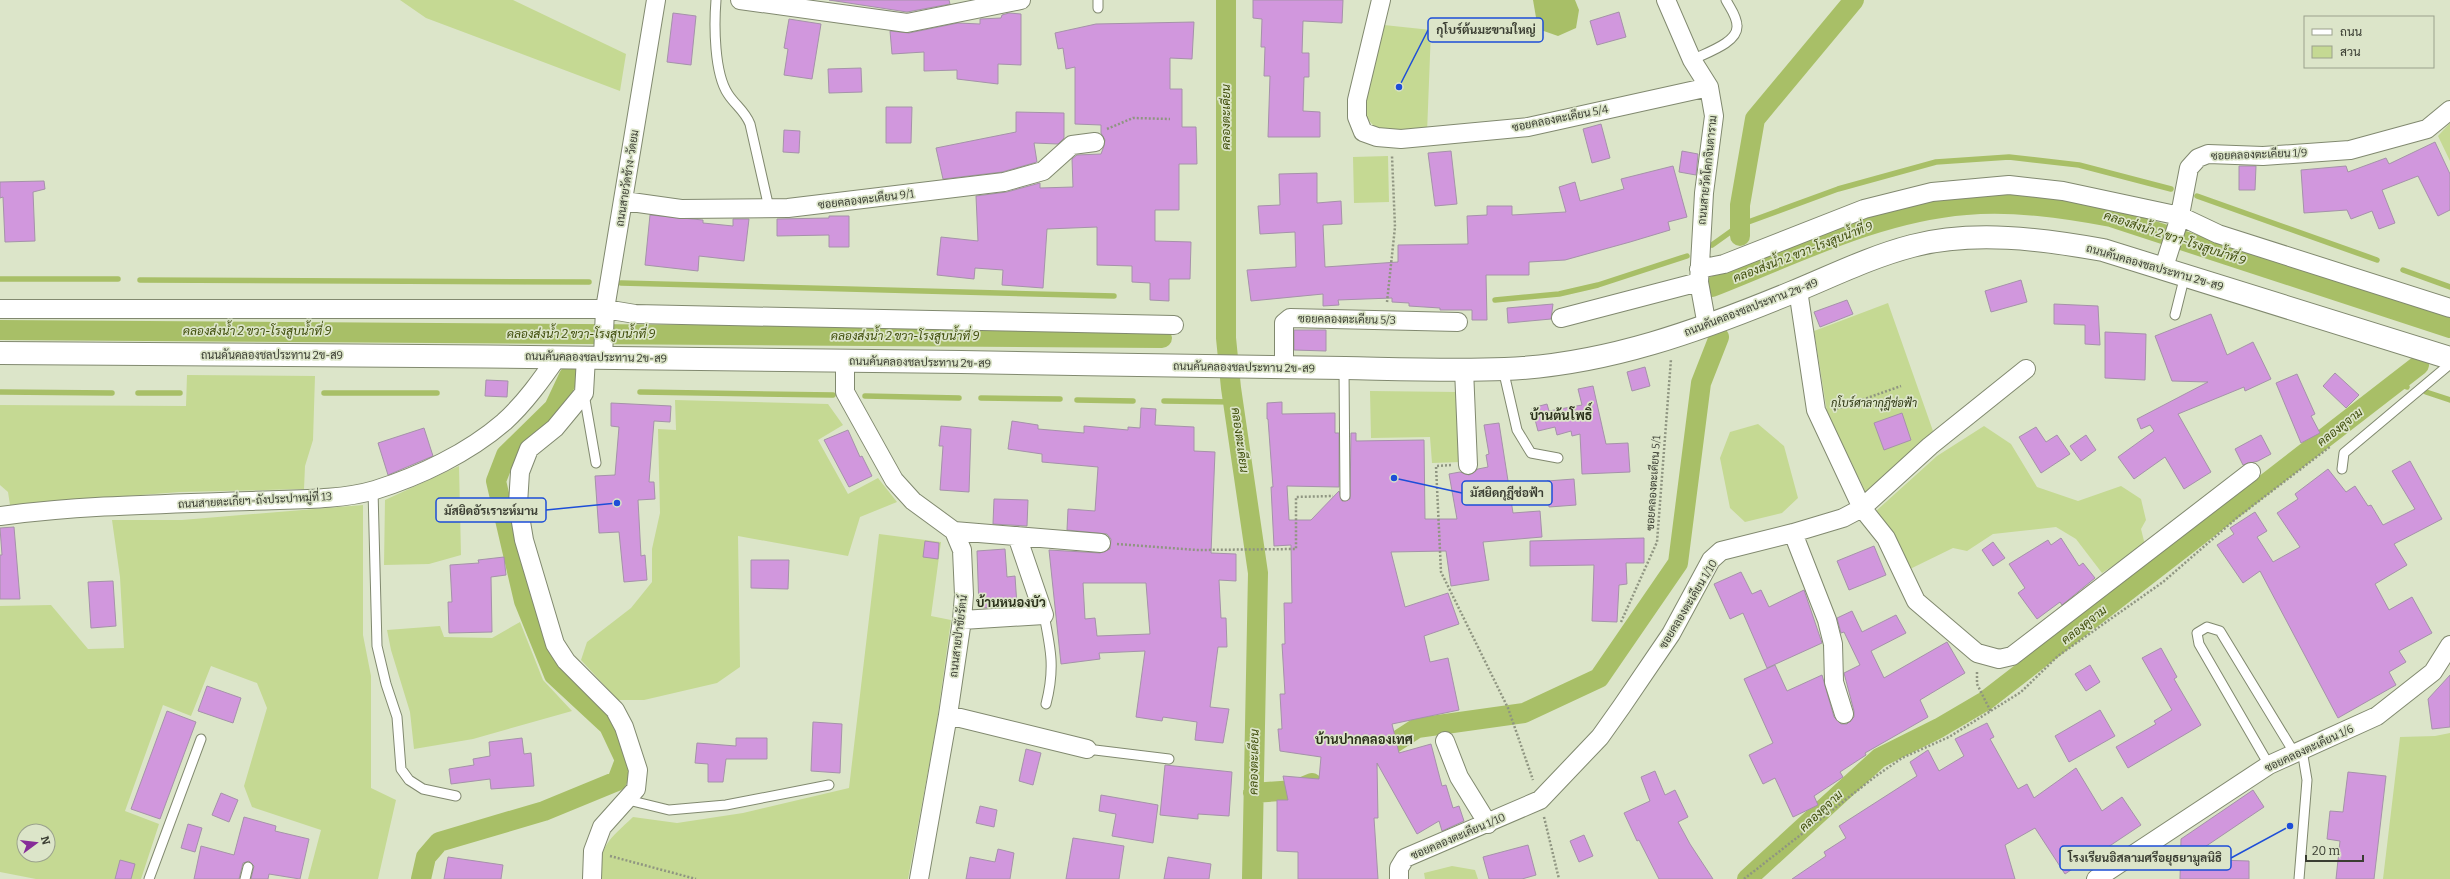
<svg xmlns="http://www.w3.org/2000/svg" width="2450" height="879" font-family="Bitter,Sarabun,serif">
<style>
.green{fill:#c5d993;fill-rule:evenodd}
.water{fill:#a8bf67}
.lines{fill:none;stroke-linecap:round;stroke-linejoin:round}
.stream{stroke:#a8bf67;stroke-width:5.5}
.canal{stroke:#a8bf67;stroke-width:20}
.building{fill:#d197dd;stroke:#a592a9;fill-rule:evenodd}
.lane-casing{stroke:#81896f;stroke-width:11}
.street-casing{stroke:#81896f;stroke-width:20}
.secondary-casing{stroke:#81896f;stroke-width:24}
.path{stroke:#8f9581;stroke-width:2.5;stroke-dasharray:2 2;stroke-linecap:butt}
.lane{stroke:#fff;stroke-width:9}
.street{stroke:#fff;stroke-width:18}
.secondary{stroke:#fff;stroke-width:22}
.labels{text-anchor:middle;stroke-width:3.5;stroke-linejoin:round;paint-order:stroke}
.street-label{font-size:11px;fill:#3a3d32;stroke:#dce5c9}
.park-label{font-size:11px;font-style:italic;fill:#2a330e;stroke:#dce5c9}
.water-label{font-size:12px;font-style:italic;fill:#3e4c09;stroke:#dce5c9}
.quarter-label{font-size:13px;font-weight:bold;fill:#2b311b;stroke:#dce5c9}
.leader{fill:none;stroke:#1d4ed8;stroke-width:1.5}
.callout-dot{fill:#1d4ed8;stroke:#dce5c9;stroke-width:1.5}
.callout{fill:#dce5c9;stroke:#1d4ed8;stroke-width:1.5}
.callout-label{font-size:12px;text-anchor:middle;font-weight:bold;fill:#3a3d32}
</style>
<rect width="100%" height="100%" fill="#dce5c9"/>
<!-- green -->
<path class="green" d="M400,0H513L626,54L620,91L426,18Z
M1384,25L1431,30L1427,133C1399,132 1367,140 1364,103Z
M2450,123V161L2438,136Z
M1388,156L1389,202L1354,203L1353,157Z
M1888,303L1933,431L1866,493L1827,412L1814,331Z
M187,375L315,376L313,440L305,466L304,489L180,492L10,505L8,492L0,485V405L186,406Z
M1370,391L1458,392L1461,462L1432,463L1430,437L1371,438Z
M675,400L828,404L843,425L818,440L848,494L878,478L897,502L860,517L848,556L738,536L740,667L717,683L644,700H618L581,660L587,642L631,608L652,582V549L660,513L658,429L676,430Z
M1758,424L1784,446L1798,498L1782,513L1745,522L1730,508L1720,458L1730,432Z
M1984,426L2011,444L2037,487L2078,501L2121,486L2141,499L2146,520L2141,529L2145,545L2102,573L2076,539L2056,527L1993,534L1967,551L1953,548L1910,569L1893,534L1876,511L1937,456Z
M459,466L461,555L429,564L384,565L385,500Z
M363,505V635L371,676V788L396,800L378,879H308L321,830L252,807L244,786L267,708L257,683L211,666L191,716L163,705L125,811L159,824L141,879H36L0,872V606L51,605L88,649L124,648L120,577L112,520H182ZM24,831H48V855H24Z
M879,534L941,542L931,616L951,620L936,728L908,879H599C599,845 610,839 633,817L677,823L743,813L849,788Z
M520,622L543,680L572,711L473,739L414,749L410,712L391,650L387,630L440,626L444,637L492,638Z
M2450,733V879H2383L2400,737L2435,736Z
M1452,866L1475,870L1478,879H1425L1424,873Z"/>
<!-- water -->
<path class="water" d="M1533,0H1575L1579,10L1576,28L1558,36L1538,29Z"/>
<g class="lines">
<!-- stream -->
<path class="stream" d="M2197,196L2377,260
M1712,245L1740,225L1838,189L1936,162L2009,157L2079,165L2171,189
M2403,270L2450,287
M0,279H118
M140,280L589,282
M621,283L1114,296
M1495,300L1559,294L1598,285L1687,256
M2396,383L2407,387
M0,392L112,393
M640,392L833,395
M2426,392L2450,400
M138,393H180
M324,393H437
M865,396L959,398
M981,398L1060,399
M1077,400L1133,401
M1164,401L1233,402"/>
<!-- canal -->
<path class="canal" d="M1226,0V338L1231,388L1258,573L1252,879
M1740,236V205L1755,119L1854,0
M1712,287C1794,255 1877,212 1966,205C2014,201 2063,208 2111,217L2450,328
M0,330L1162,338
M1374,756L1417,728L1524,713L1599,678L1678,563L1701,383L1719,337
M1253,793L1295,790L1312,783
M421,879L426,857L439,842L544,811L617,781L625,760L609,726L554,675L524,601L496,481L506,455L554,408L569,376
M1747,879L1879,758L1939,728L1985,701L2419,365"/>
</g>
<!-- building -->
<path class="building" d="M829,0H949L950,4L907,12Z
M1253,0H1343L1342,23L1303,21L1302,53H1309V77H1304L1303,111L1320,112V137H1268L1270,76H1264L1265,47H1261L1262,19L1253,18Z
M1619,12L1626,37L1597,45L1590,21Z
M673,13L696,16L691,65L667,62Z
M1009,13L1021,14V65L998,64V84L957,79V70L924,71V52L892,54L890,31L909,33L958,23L980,24V19L1001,18L1002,15Z
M789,19L821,24L812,79L784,75L788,49L784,48Z
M1194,22L1192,59L1170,58V89H1182V127H1196L1197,164H1179V210H1155V241L1191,242L1190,279H1169V301L1150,300V283L1132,282V266L1097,265V227L1047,229L1043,288L1002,285L1003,270L975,268L974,279L937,275L941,237L978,241L976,196L1007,192L1040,183V188L1073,187L1072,159L1077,155L1101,154L1104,146L1105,140L1101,133V125L1075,124V67L1066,69L1063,48L1058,49L1055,33L1096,24Z
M861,68L862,92L829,93L828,69Z
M886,107H912L911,143H886Z
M1016,112L1064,113V138L1058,144L1034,143L1037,162L1002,172L943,179L936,148L1016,132Z
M1601,124L1610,158L1592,163L1583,129Z
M784,130L800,131L799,153L783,152Z
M2435,142L2450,174V210L2438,216L2418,176L2382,190L2395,223L2379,229L2372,211L2351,219L2347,210L2304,213L2301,170L2346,166L2348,172L2386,158L2389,164Z
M1451,151L1457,204L1435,206L1428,153Z
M1682,151L1698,154L1696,175L1679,172Z
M1673,166L1687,217L1668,222L1670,230L1630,242L1565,260L1529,262V275H1486L1487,320H1472V310H1440V308L1409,306V303L1392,302V298L1338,300L1339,305L1323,306V294L1251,301L1247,270L1296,267L1295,232L1260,234L1258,206L1280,205L1279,174L1317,173V203L1341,201L1342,224L1323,225L1325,267L1398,262V245L1468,244L1467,216L1487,215V206H1512V215L1566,212L1559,187L1575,182L1580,201L1624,189L1621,179Z
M2239,166H2256L2255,190H2239Z
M44,181L45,189L33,192L35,241L5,242L3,197L0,198V182Z
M650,215L703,220V223L733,226V219H749L744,261L699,256L698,271L645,265Z
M829,216H849V247H829V235L777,236V219L829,218Z
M2021,280L2027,302L1991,312L1985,291Z
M1847,300L1853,314L1820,327L1814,312Z
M1553,304L1551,319L1508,323L1507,308Z
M2054,304L2098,306L2100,345L2085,344V325L2054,324Z
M2211,314L2227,355L2253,342L2271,379L2245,391L2244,387L2178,414L2211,472L2184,489L2165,457L2134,479L2118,457L2154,431L2150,425L2141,429L2137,419L2208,382L2172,381L2155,336Z
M1294,330H1326V351L1294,350Z
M2105,332L2146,334L2145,380L2105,378Z
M1645,367L1650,386L1632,391L1627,372Z
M2335,373L2359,395L2346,408L2323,386Z
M2297,374L2315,414L2311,416L2320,433L2301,443L2276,383Z
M486,380L508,381L507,397L485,396Z
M1593,386L1606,444L1628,443L1630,472L1582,474L1580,434L1572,436L1571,431L1557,435L1555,427L1538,431L1532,408L1547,404L1549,411L1582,405L1578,389Z
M1282,402V414L1335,413V433H1339V487L1287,486L1289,520H1311L1339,491L1342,501L1350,499L1351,433H1356V441L1424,440L1425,519H1457L1449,474L1460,472L1469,475L1478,469L1488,467L1486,455L1489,454L1484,425L1499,423L1513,513L1540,511L1542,537L1483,542L1489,580L1451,586L1446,551L1391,552L1405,607L1448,593L1459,624L1424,636L1430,662L1448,658L1459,710L1392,724L1399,753L1431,744L1442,786L1446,785L1453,808L1459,806L1464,821L1442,831L1439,821L1417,834L1377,763L1378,818H1374L1378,879H1298V852L1277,851V800H1288L1283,776L1319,779L1321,757L1280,751L1278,729H1282L1280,694H1285L1282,644H1285L1284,603H1292L1291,545L1274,546L1271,487H1273L1268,419H1267V403Z
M611,403L671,406L670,422L654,421L649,482H654L655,499L638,500L641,556L645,555L647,580L624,582L619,532L599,533L595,476L615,475L619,427L611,426Z
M1141,408L1156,409L1155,425L1194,427V451L1215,452L1211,553L1236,554V581L1219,580L1221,618H1226L1227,647H1218L1210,707L1229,709L1223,743L1195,740L1197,722L1163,717L1162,721L1136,717L1145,651L1099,653L1100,659L1061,664L1049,550L1100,553L1110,549L1111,539L1107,534L1067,530L1068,509L1095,511L1098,467L1042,462V454L1008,449L1012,421L1038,425V429L1084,433V426L1128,430V427L1140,428ZM1083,583H1146L1150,634L1097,636L1095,618L1085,619Z
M1902,413L1911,440L1884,450L1874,423Z
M941,426L971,429L969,492L940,490L943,446H939Z
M2036,427L2046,442L2057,435L2070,454L2041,473L2019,437Z
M424,428L433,456L388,475L378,443Z
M848,430L860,457L862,456L872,476L849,487L824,440Z
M2086,435L2096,450L2081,461L2070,446Z
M2261,435L2271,454L2258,461L2243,465L2235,449Z
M2410,461L2442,519L2394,544L2407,565L2375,584L2389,610L2412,597L2432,633L2399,651L2406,662L2389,672L2396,685L2338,718L2260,571L2243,583L2217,545L2234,534L2230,528L2255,512L2267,531L2257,537L2273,562L2300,547L2277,513L2298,499L2295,494L2328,469L2346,492L2355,486L2368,506L2371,505L2383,525L2415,509L2392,471Z
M1574,479L1576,505L1549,507L1547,481Z
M994,499L1028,500L1027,526L993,524Z
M14,527L20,599H0V555H2L0,528Z
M1644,538V563H1626L1627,584L1619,585L1617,622L1592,621L1594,565L1530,566V541Z
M2061,538L2079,566L2083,563L2095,578L2062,605L2060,602L2037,619L2018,593L2025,588L2009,564L2048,540L2051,545Z
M925,541L939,543L938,559L923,557Z
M1993,542L2005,558L1993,566L1982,550Z
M1874,546L1886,575L1849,590L1837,561Z
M1005,549L1007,577L1015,576L1017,606L979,608L977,551Z
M504,557L506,575L491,577L492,632L449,633L448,602H452L450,565L479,563L478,560Z
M751,560H789L788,589L751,588Z
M1741,572L1752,594L1761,590L1769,607L1804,590L1822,643L1767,668L1743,613L1730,619L1714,584Z
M113,581L116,626L91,628L88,582Z
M1852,611L1862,632L1896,615L1906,633L1871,651L1884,678L1947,642L1965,673L1920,700L1928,717L1865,753L1866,755L1840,772L1843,777L1814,796L1818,805L1793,817L1775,778L1763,784L1749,755L1773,743L1744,679L1775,665L1787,691L1822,675L1834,717L1841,724H1847L1854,717V711L1844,673L1860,665L1844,632L1841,633L1837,618Z
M2161,648L2177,677L2174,679L2201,725L2128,768L2116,747L2156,724L2154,721L2172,710L2142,658Z
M2090,665L2100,682L2086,691L2075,674Z
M2450,675V727L2432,729L2428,699Z
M207,686L241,698L233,723L198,711Z
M2100,710L2115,736L2069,762L2055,736Z
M167,711L196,722L160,819L131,809Z
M813,722L842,724L840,773L811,771Z
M1987,723L1994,737L1990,739L2018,789L2027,784L2034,798L2076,768L2102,811L2122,797L2141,825L2108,847L2113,855L2094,868L2089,858L2065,874L2035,828L2005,845L2015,879H1792L1826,856L1824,852L1846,838L1839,826L1917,776L1910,762L1928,750L1939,771L1964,756L1955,739Z
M522,738L524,754L531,753L534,786L491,789L490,779L451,784L449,769L474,765L473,759L490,756L489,742Z
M736,738H767V759H726L723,782H708V764L695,763L697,743L736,746Z
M1026,749L1041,753L1033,785L1019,781Z
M1165,765L1232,772L1229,816L1198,814V819L1160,815Z
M1655,771L1665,795L1675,790L1688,817L1678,822L1690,844L1713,879H1659L1639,840L1637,841L1624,813L1650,801L1641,777Z
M2348,772L2386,776L2374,879H2336L2340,841L2327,839L2330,811L2343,812Z
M2253,790L2264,807L2187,859L2249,861V879H2180L2181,839Z
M221,793L238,800L229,822L212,815Z
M1101,795L1158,805L1153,843L1112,836L1116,814L1099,811Z
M980,806L997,810L994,827L976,823Z
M244,817L276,826L275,831L309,839L300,879L269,874L268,879H251L254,866L249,861L243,863L239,879H194L201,846L234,855Z
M188,824L202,828L195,852L181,848Z
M1584,835L1593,856L1579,862L1570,841Z
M1073,838L1124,846L1119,879H1066Z
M1528,845L1536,875L1522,879H1489L1483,857Z
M998,849L1014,853L1010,879H966L970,857L995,862Z
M448,857L503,865L501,879H444Z
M1168,857L1211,864L1209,879H1164Z
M120,860L135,864L131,879H115Z"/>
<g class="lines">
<defs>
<path id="lane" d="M716,0C714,25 714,73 728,94C735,105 745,111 750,124L769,208
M1098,0V8
M1692,60C1705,53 1738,43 1737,26C1737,16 1730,8 1726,0
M2175,315L2185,275
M1344,368L1345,496
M1503,369L1517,430L1531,453L1558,458
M584,394L596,463
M2342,469L2344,453L2450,364
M373,490L377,646L386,684L397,717L401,769L409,780L423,789L456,796
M1044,615C1051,650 1055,669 1046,704
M1087,749L1169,759
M2269,765L2199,644L2197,633L2207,627L2220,631L2295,754
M628,800L669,810L726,805L829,785
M149,879L201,739
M245,879L248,867
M2299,879L2307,780L2302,750"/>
<path id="street" d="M740,0L907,23L1021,0
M1381,0L1357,100V117L1363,132L1377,137L1401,139L1528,127L1709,87
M1666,0L1692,60L1709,87L1714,116L1704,193L1699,282L1707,326
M624,201L681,209L788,208L1004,182L1043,171L1072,145L1095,142
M2164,267L2179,220L2189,168L2198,158L2208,154L2263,156L2350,150L2427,129L2450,110
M1699,269L1724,264L1864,209L1932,192L2009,185L2063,191L2180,216L2218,234L2450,308
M1798,290L1816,410L1862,508L1886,538L1916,601L1977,653L1999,659L2012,656L2251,472
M0,309H605L635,314L1174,325
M1561,318L1699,282
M586,357L584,393L555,428L529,449L520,472L518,504L524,540L555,644L566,661L615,710L624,727L638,770L636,789L602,827L593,851L592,879
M603,357L605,309L656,0
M845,360V392L894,480L913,501L954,531L962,550L964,595L962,620L948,715L919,879
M1284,368V323L1290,318L1458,322
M1464,369L1468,465
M0,516C83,505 167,504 250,501C288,499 338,501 375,490C420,476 468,453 504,422C525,403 542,379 558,356
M954,531L1101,543
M1793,533L1827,620L1833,644L1834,682L1844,714
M962,620L1044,615L1017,536
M948,715L1087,749
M1445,741L1459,777L1488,824
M1399,879V868L1405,858L1540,800L1600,737L1622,706L1671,634L1711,560L1721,551L1793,533L1843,518L1862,508L1930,446L2026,369
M2096,879L2269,765L2377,716L2433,672L2450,645"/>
<path id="secondary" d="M0,353C320,355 641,357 961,362C1089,364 1217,367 1345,368C1398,369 1452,371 1505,369C1606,365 1701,330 1793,292C1832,276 1870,257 1912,246C1973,230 2042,239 2103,250L2450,358"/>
</defs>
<!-- lane casing -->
<use href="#lane" class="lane-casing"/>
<!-- street casing -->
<use href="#street" class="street-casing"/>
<!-- secondary casing -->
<use href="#secondary" class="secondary-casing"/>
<!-- path -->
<path class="path" d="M1107,129L1133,118L1170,119
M1387,302L1395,227L1392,156
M1836,409L1901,386
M1451,465L1436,466L1441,572L1508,708L1533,780
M1117,544L1197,550L1296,549V497L1333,496
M1621,622L1657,542L1671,359
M1977,672V684L1991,712
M1544,817L1559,879
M610,856L696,879
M1744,879L1876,776L1902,758L1949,737L2021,692L2058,656L2163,582L2238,517L2331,446"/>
<!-- lane -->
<use href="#lane" class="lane"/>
<!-- street -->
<use href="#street" class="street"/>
<!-- secondary -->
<use href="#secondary" class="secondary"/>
</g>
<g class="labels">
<!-- street labels -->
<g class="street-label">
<text transform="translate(1560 118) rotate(-11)" y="4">ซอยคลองตะเคียน 5/4</text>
<text transform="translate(2259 154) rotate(-2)" y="4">ซอยคลองตะเคียน 1/9</text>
<text transform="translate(1707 170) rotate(-84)" y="4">ถนนสายวัดโคกจินดาราม</text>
<text transform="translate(627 178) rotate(-81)" y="4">ถนนสายวัดช้าง-วัดยม</text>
<text transform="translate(866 199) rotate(-7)" y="4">ซอยคลองตะเคียน 9/1</text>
<text transform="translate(2155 267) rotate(16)" y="4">ถนนคันคลองชลประทาน 2ข-ส9</text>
<text transform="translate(1751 307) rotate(-21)" y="4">ถนนคันคลองชลประทาน 2ข-ส9</text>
<text transform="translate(1347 319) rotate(1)" y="4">ซอยคลองตะเคียน 5/3</text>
<text x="272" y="359">ถนนคันคลองชลประทาน 2ข-ส9</text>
<text transform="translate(596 357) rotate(1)" y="4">ถนนคันคลองชลประทาน 2ข-ส9</text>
<text transform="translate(920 362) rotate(1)" y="4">ถนนคันคลองชลประทาน 2ข-ส9</text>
<text transform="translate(1244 367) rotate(1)" y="4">ถนนคันคลองชลประทาน 2ข-ส9</text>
<text transform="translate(1653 483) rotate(-86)" y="4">ซอยคลองตะเคียน 5/1</text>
<text transform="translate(255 500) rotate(-3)" y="4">ถนนสายตะเกี่ยฯ-ถังประปาหมู่ที่ 13</text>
<text transform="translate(1688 604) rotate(-59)" y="4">ซอยคลองตะเคียน 1/10</text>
<text transform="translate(958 636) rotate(-83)" y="4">ถนนสายป่าชัยรัตน์</text>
<text transform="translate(2309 748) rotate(-25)" y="4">ซอยคลองตะเคียน 1/6</text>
<text transform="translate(1458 836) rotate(-23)" y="4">ซอยคลองตะเคียน 1/10</text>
</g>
<!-- park labels -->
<g class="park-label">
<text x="1874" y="407">กุโบร์ศาลากุฎีช่อฟ้า</text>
</g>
<!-- water labels -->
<g class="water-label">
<text transform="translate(1226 117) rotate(-90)" y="4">คลองตะเคียน</text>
<text transform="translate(2175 238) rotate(18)" y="4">คลองส่งน้ำ 2 ขวา-โรงสูบน้ำที่ 9</text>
<text transform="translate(1803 252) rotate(-21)" y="4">คลองส่งน้ำ 2 ขวา-โรงสูบน้ำที่ 9</text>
<text x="257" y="335">คลองส่งน้ำ 2 ขวา-โรงสูบน้ำที่ 9</text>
<text x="581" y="338">คลองส่งน้ำ 2 ขวา-โรงสูบน้ำที่ 9</text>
<text x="905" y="340">คลองส่งน้ำ 2 ขวา-โรงสูบน้ำที่ 9</text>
<text transform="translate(2340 427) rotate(-38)" y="4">คลองคูจาม</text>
<text transform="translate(1240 440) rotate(82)" y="4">คลองตะเคียน</text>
<text transform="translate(2084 625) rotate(-38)" y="4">คลองคูจาม</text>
<text transform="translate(1254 762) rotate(-89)" y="4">คลองตะเคียน</text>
<text transform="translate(1821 811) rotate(-43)" y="4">คลองคูจาม</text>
</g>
<!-- quarter labels -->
<g class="quarter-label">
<text x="1561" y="420">บ้านต้นโพธิ์</text>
<text x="1011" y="607">บ้านหนองบัว</text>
<text x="1364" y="744">บ้านปากคลองเทศ</text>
</g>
</g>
<!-- callouts -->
<path class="leader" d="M1399 87L1428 30M1394 478L1462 493M617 503L546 510M2290 826L2231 858"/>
<g class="callout-dot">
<circle cx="1399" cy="87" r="4"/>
<circle cx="1394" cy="478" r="4"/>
<circle cx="617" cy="503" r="4"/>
<circle cx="2290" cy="826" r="4"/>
</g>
<g class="callout">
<rect x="1428" y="18" width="115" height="24" rx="4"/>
<rect x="1462" y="481" width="90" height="24" rx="4"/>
<rect x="436" y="498" width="110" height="24" rx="4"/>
<rect x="2060" y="846" width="171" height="24" rx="4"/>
</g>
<g class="callout-label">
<text x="1486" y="34">กุโบร์ต้นมะขามใหญ่</text>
<text x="1507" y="497">มัสยิดกุฎีช่อฟ้า</text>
<text x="491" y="515">มัสยิดอัรเราะห์มาน</text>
<text x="2145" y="862">โรงเรียนอิสลามศรีอยุธยามูลนิธิ</text>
</g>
<!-- legend -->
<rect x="2304" y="16" width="130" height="52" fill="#dce5c9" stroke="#9ba28d"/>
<rect x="2312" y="29" width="20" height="6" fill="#ffffff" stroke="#9ba28d"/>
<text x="2340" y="36" font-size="12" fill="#3a3d32">ถนน</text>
<rect x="2312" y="46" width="20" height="12" fill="#c5d993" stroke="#9ba28d"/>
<text x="2340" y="56" font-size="12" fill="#3a3d32">สวน</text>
<!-- north arrow -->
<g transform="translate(36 843) rotate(75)"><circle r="19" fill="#dce5c9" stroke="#9ba28d"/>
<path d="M0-3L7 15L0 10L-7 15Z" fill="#862c98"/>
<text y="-6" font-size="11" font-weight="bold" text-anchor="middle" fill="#3a3d32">N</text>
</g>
<!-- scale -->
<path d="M2306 855v6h57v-6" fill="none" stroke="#3a3d32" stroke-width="2"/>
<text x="2312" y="855" font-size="12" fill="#3a3d32" stroke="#dce5c9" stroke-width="3" paint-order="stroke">20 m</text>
</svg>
